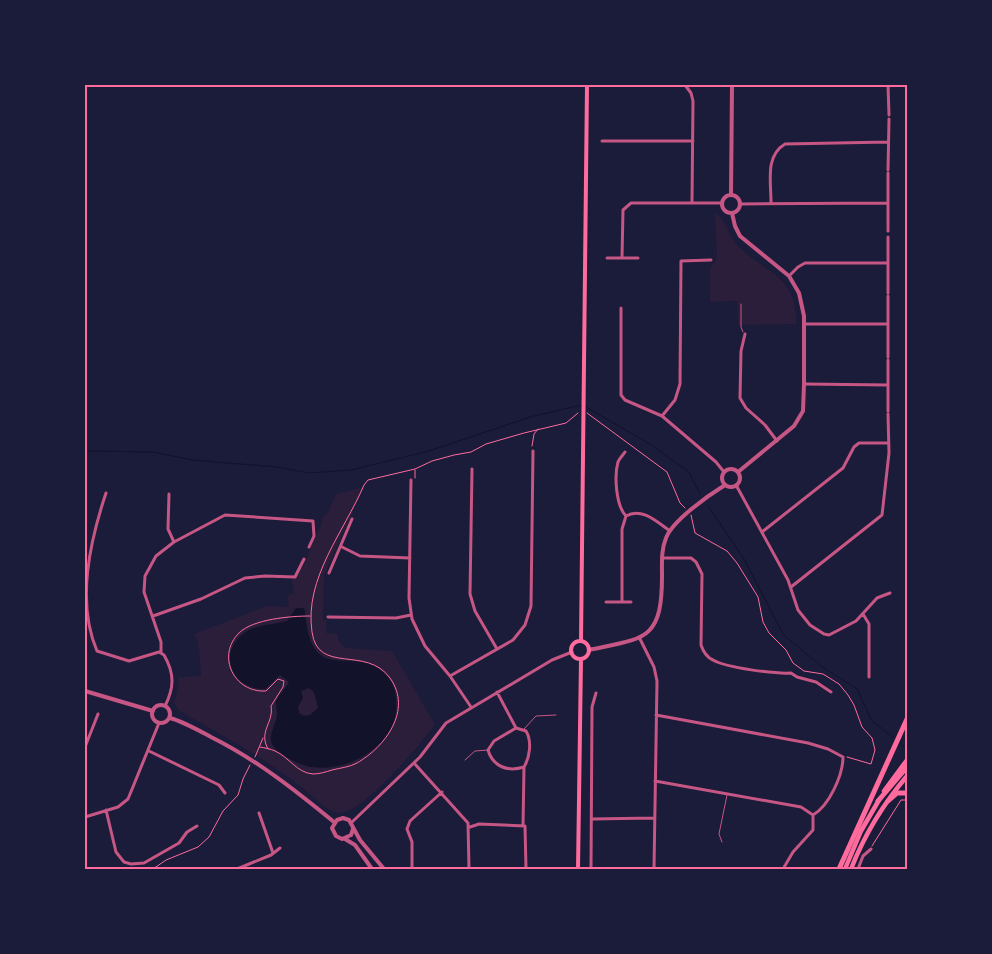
<svg xmlns="http://www.w3.org/2000/svg" width="992" height="954" font-family="Literata,serif">
<style>
.green{fill:#2a1e3b}
.water{fill:#12122b;fill-rule:evenodd}
.lines{fill:none;stroke-linecap:round;stroke-linejoin:round}
.stream{stroke:#12122b;stroke-width:1}
.path{stroke:#ff6b9d;stroke-width:1}
.service{stroke:#c65784;stroke-width:1}
.minor{stroke:#c65784;stroke-width:3}
.tertiary{stroke:#c65784;stroke-width:4}
.secondary{stroke:#ff6b9d;stroke-width:4}
.primary{stroke:#ff6b9d;stroke-width:4.5}
.motorway{stroke:#ff6b9d;stroke-width:5}
.neatline{fill:none;stroke:#ff6b9d;stroke-width:2}
</style>
<rect width="100%" height="100%" fill="#1b1b3a"/>
<!-- green -->
<path class="green" d="M715,212C729,223 726,235 739,247C767,274 798,277 796,324L738,325L737,301L710,302V269L717,258Z
M364,487L324,575L323,620H326V633L338,634V640L345,648L392,651L435,724C422,743 361,815 339,813C326,811 314,797 304,789C266,758 221,735 178,710L174,702L177,692L179,677L201,676L198,641L194,634L267,606L289,607L287,596L294,593L292,581C308,565 311,541 322,524V517L327,514L336,494Z"/>
<!-- water -->
<path class="water" d="M296,608H304L305,611C311,695 359,636 390,680C394,686 396,694 396,701C400,744 349,773 311,767C300,765 289,759 280,753C264,741 273,732 277,716C278,711 275,706 276,701C278,695 286,689 289,682L280,675L265,689C233,690 217,654 243,634C255,624 273,625 287,621ZM309,688L314,692L318,708L310,715L304,716L299,713L298,707L303,698L301,691Z"/>
<g class="lines">
<!-- stream -->
<path class="stream" d="M586,407L653,446L689,472L700,494
M85,451L153,452L192,460L277,467L309,473L351,470L429,451L530,417L577,406H582
M708,506L744,559L783,634L821,666L857,689L872,721L893,737
M900,742L907,750"/>
<!-- path -->
<path class="path" d="M587,413L667,472L680,503L685,508
M532,446L534,434L538,429
M415,470V478
M691,515L695,533L727,551L737,563L758,597L763,622L769,633L786,650L793,663L804,671L823,674L839,684L848,695L854,705L862,727L872,738L875,750L871,764L847,757
M260,747C265,748 271,749 275,751C289,757 297,773 313,774C319,774 326,772 332,770C340,768 350,767 357,763C385,747 413,710 390,678C366,645 318,675 312,632C304,578 344,532 364,485L368,480L415,469L432,461L454,455L471,452L486,444L524,433L566,423L578,413
M268,749C258,731 274,723 271,706L283,687L284,681L278,679L266,691C234,693 216,656 239,633C253,619 291,616 310,616
M255,757L263,738
M872,846L901,800H907
M153,869L166,860L198,847L209,837L223,811L238,795L243,779L250,765"/>
<!-- service -->
<path class="service" d="M741,304V327L743,332
M524,729L536,716L556,715
M465,760L475,751L488,750
M722,842L719,834L727,795"/>
<!-- minor -->
<path class="minor" d="M685,85L691,93L693,101L692,201
M888,85L889,115
M602,141H693
M888,170L889,119
M771,202C771,181 765,156 785,144L888,142
M740,204L888,203
M888,231V173
M607,258H638
M622,258L623,210L631,203H722
M789,276L798,267L805,263H888
M888,293V237
M621,308V395L625,400L662,416L716,462L724,472
M804,324H888
M745,334L741,351L740,398L746,408L765,425L777,441
M888,357V296
M804,384L888,385
M888,411V360
M662,416L675,400L680,384L681,261L711,260
M625,452C623,455 619,459 618,462C614,476 616,506 626,516
M472,469L470,594L475,611L497,649
M411,480L409,598L412,619L425,646L450,676L471,707
M736,485L788,580L798,610L810,625L824,634L829,635L856,621L877,598L890,593
M106,493C90,541 76,602 97,651L129,661L159,652L164,655C175,674 174,688 165,706
M169,494L168,529L174,542
M762,532L843,468L854,447L859,443H888
M342,547L360,556L410,558
M663,558H691L696,562L702,574L701,645C703,651 706,657 713,660C727,668 775,674 791,673L797,677L816,682L831,692
M329,573L352,519
M791,587L882,515L889,453L888,414
M606,602H631
M622,602V529L626,516C642,507 657,522 670,531
M863,614L869,624V677
M153,616L201,599L245,578L265,576L295,577L304,559
M328,617L396,618L411,615
M640,639L654,667L657,681L654,869
M161,653V642L144,592L145,576L156,556L174,542L225,515L313,521L314,536L309,547
M450,676L513,640L525,625L531,606L533,451
M497,692L516,728L526,731C532,741 530,757 524,767C508,772 493,767 488,750L494,741L516,728
M656,715L808,743L828,749L843,757C843,775 829,806 813,815
M85,747L98,714
M149,751L219,785L225,793
M414,763L468,823L469,869
M655,781L801,807L813,815
M106,810L116,852L124,862L131,864L144,863L179,843L187,832L197,826
M259,813L273,853
M85,817L118,807L128,799L159,723
M592,819L654,818
M351,823L420,757L446,723L552,660L572,652
M523,826L524,767
M470,827L479,824L525,826L526,869
M237,869L271,855L280,848
M412,869V842L407,829L410,821L442,792
M591,869L592,707L596,693
M783,869L793,852L813,830V815
M858,869L863,856L871,849"/>
<!-- tertiary -->
<path class="tertiary" d="M731,195L732,85
M722 204a9 9 0 1 1 18 0a9 9 0 1 1-18 0Z
M732,213L735,226L740,236L789,276L799,293L804,316V384L803,411L794,426L738,472
M722 478a9 9 0 1 1 18 0a9 9 0 1 1-18 0Z
M589,650C645,638 662,641 662,576C662,563 661,550 666,538C673,520 709,495 725,485
M85,691L153,711
M152 714a9 9 0 1 1 18 0a9 9 0 1 1-18 0Z
M170,718C184,722 198,730 211,737C257,760 295,790 334,822
M353,829L351,835L342,839L336,836L332,828L337,820L343,818L349,820L360,840L384,869
M345,839L355,845L372,869"/>
<!-- secondary -->
<path class="secondary" d="M581,641L587,85
M571 650a9 9 0 1 1 18 0a9 9 0 1 1-18 0Z
M578,869L581,659"/>
<!-- primary -->
<path class="primary" d="M884,791L907,760
M845,869L861,831L879,800
M851,869C864,836 884,803 907,776"/>
<!-- motorway -->
<path class="motorway" d="M878,801L907,767
M888,801L897,793H907
M839,869L907,719"/>
</g>
<!-- border -->
<rect width="992" height="954" fill="none" stroke="#1b1b3a" stroke-width="172"/>
<rect x="86" y="86" width="820" height="782" class="neatline"/>
</svg>
